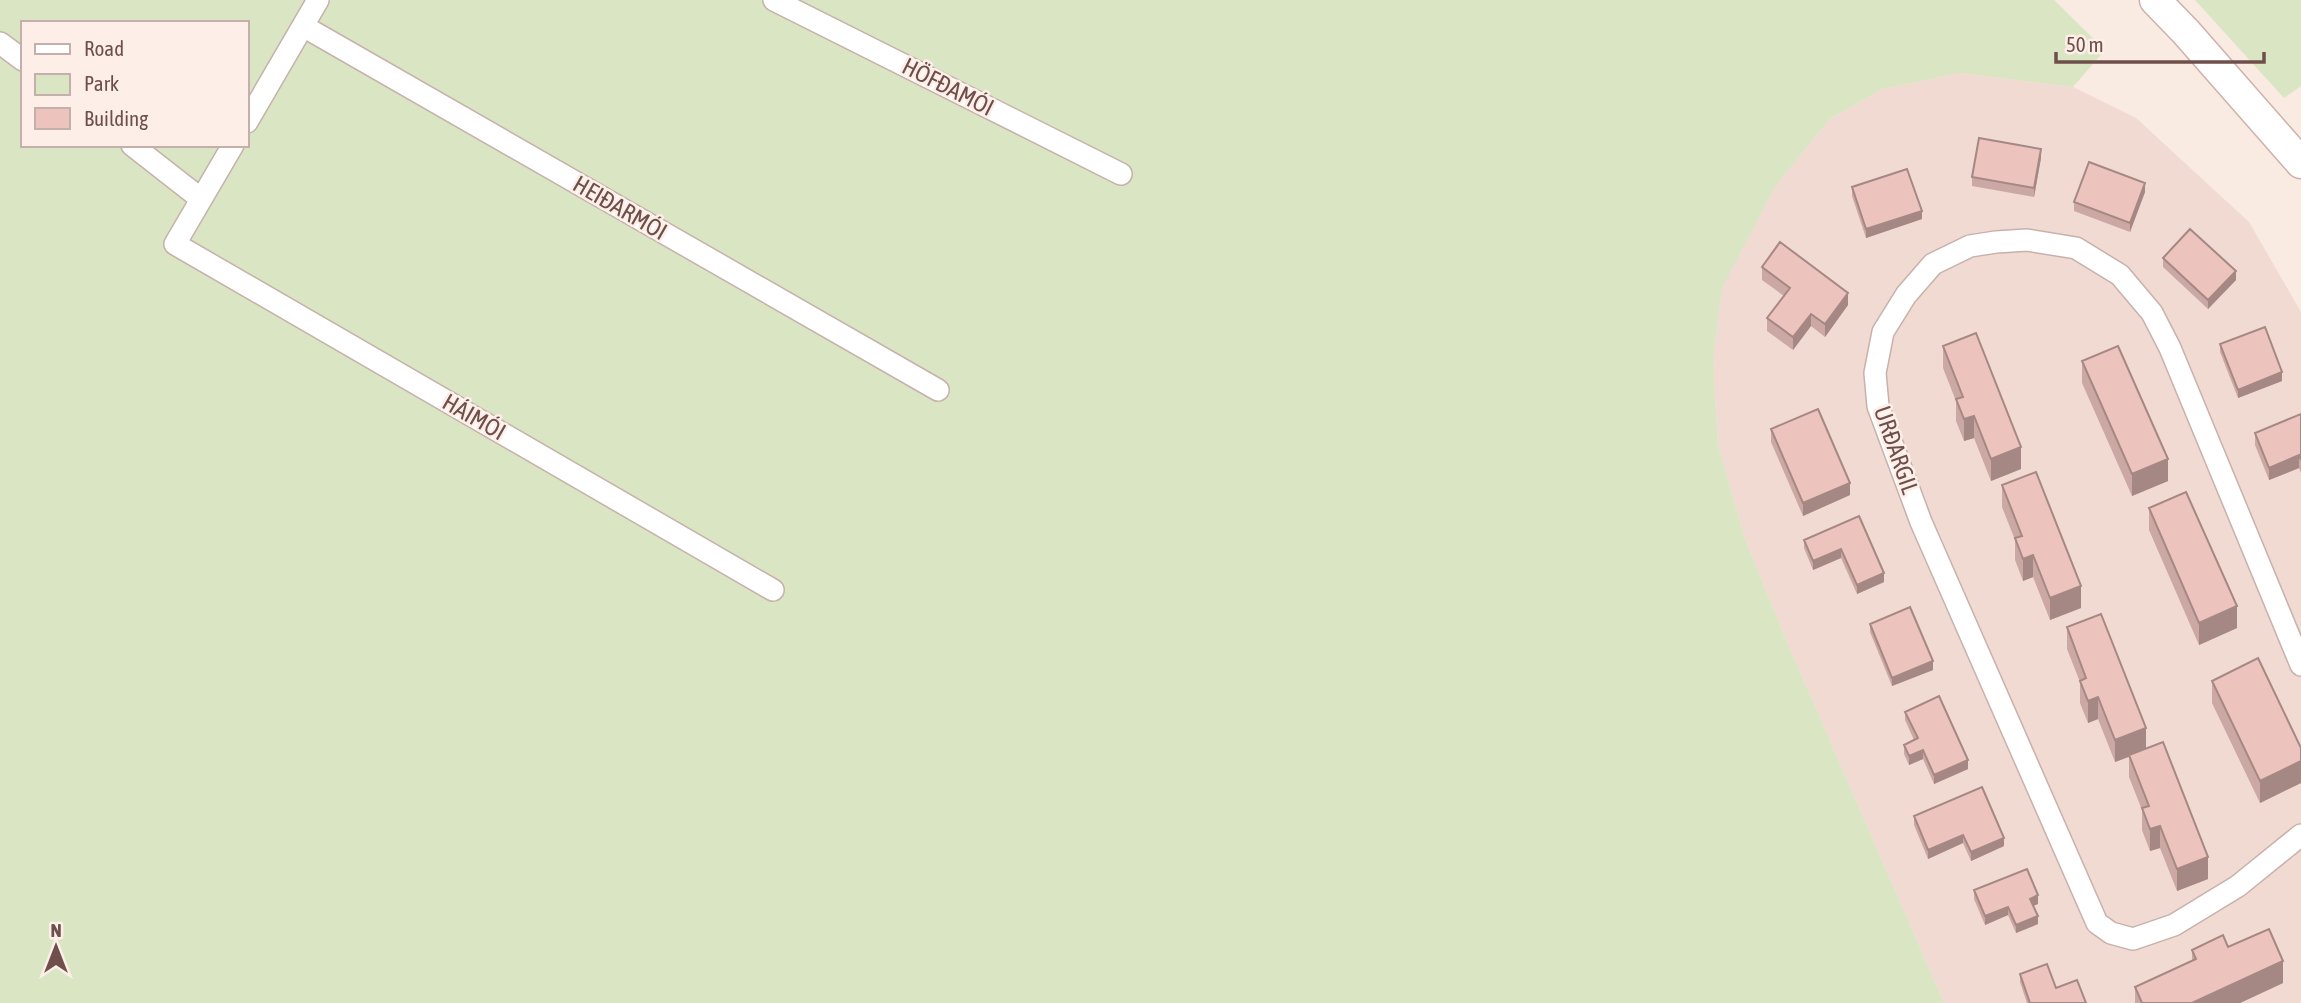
<svg xmlns="http://www.w3.org/2000/svg" width="2301" height="1003" font-family="'Asap Condensed',sans-serif">
<style>
.residential{fill:#f0dad2}
.green{fill:#d9e5c3;fill-rule:evenodd}
.lines{fill:none;stroke-linecap:round;stroke-linejoin:round}
.street-casing{stroke:#c8b1ab;stroke-width:24}
.secondary-casing{stroke:#ceb1ab;stroke-width:33}
.street{stroke:#fff;stroke-width:21}
.secondary{stroke:#fff;stroke-width:30}
.wall{fill:#cba8a3}
.shaded-wall{fill:#a58884}
.building{fill:#ecc3bd;stroke:#a58884;stroke-width:2}
.labels{text-anchor:middle;stroke-width:5;stroke-linejoin:round;paint-order:stroke}
.street-label{font-size:24px;fill:#6e4f4c;stroke:#fdefe8}
</style>
<rect width="100%" height="100%" fill="#f9eae2"/>
<!-- residential -->
<path class="residential" d="M1960,73L2073,87L2136,118L2249,222L2301,312V1003H1944L1784,635L1745,539L1718,445L1713,361L1722,287L1776,185L1830,119L1882,89Z"/>
<!-- green -->
<path class="green" d="M0,0H2054L2105,50L2073,87L1960,73L1882,89L1830,119L1776,185L1722,288L1713,361L1718,445L1745,539L1784,635L1944,1003H0ZM23,23H247V145H23Z
M2195,0H2301V86L2284,98Z"/>
<g class="lines">
<defs>
<path id="street" d="M774,0L1121,174
M303,26L938,390
M0,43L23,60
M247,122L318,0
M132,145L201,199
M233,145L175,244L773,590
M2301,665L2170,348L2152,313L2120,275L2076,248L2027,240L1996,242L1970,246L1933,264L1906,295L1883,332L1875,373L1878,406L1921,522L2097,923L2111,933L2133,939L2174,925L2238,886L2301,835"/>
<path id="secondary" d="M2155,0L2186,32L2301,163"/>
</defs>
<!-- street casing -->
<use href="#street" class="street-casing"/>
<!-- secondary casing -->
<use href="#secondary" class="secondary-casing"/>
<!-- street -->
<use href="#street" class="street"/>
<!-- secondary -->
<use href="#secondary" class="secondary"/>
</g>
<!-- wall -->
<path class="wall" d="M2041,158L2034,197L1972,186V177Z
M1852,187L1922,219L1866,238L1852,196Z
M2145,192L2130,232L2074,211V202Z
M2163,258L2236,280L2208,309L2163,267Z
M1762,267L1848,305L1825,337L1811,326L1793,350L1767,331V318L1784,296L1762,280Z
M2220,344L2282,381L2238,398L2220,352Z
M1943,346L2021,469L1991,481L1974,438L1964,441L1956,421V401L1943,368Z
M2082,361L2168,481L2132,496L2082,383Z
M2301,414V473L2299,468L2269,480L2255,445V433Z
M1771,429L1850,495L1803,516L1771,442Z
M2002,485L2081,608L2050,620L2033,577L2023,581L2015,560V540L2002,507Z
M2149,508L2237,628L2199,645L2149,530Z
M1859,516L1884,582L1857,594L1841,558L1813,570L1804,548V540Z
M1870,624L1933,670L1892,686L1870,632Z
M2067,627L2146,749L2208,879L2177,891L2160,848L2150,851L2142,830V810L2129,777V757L2115,762L2098,719L2088,723L2080,703V682L2067,649Z
M2212,681L2301,748V783L2260,803L2212,703Z
M1905,712L1968,769L1934,784L1923,759L1909,765L1904,754V745L1914,740L1905,720Z
M1914,816L2004,846L1971,861L1963,843L1928,859L1914,825Z
M1974,890L2038,904L2033,906L2038,924L2016,933L2008,915L1985,925L1974,899Z
M2228,947L2283,983L2240,1003H2135V987L2192,961V950Z
M2020,974L2056,988L2086,1003H2027L2020,982Z"/>
<!-- shaded-wall -->
<path class="shaded-wall" d="M2041,149V158L2034,197V188Z
M2145,183V192L2130,232V223Z
M1922,211V219L1866,238V229Z
M2236,271V280L2208,309V300Z
M1848,293V305L1825,337V324Z
M1811,314V326L1793,350V337Z
M2282,372V381L2238,398V390Z
M1974,416V438L1964,441V419Z
M2021,447V469L1991,481V459Z
M2299,455V468L2269,480V468Z
M2168,459V481L2132,496V474Z
M1850,483V495L1803,516V503Z
M1841,549V558L1813,570V561Z
M2033,555V577L2023,581V559Z
M1884,573V582L1857,594V585Z
M2081,586V608L2050,620V598Z
M2237,606V628L2199,645V623Z
M1933,661V670L1892,686V678Z
M2098,697V719L2088,723V701Z
M2146,728V750L2115,762V740Z
M1923,750V759L1909,765V756Z
M1968,760V769L1934,784V775Z
M2301,761V783L2260,803V781Z
M2160,826V848L2150,851V829Z
M1963,835V843L1928,859V850Z
M2004,838V846L1971,861V852Z
M2208,857V879L2177,891V869Z
M2038,895V904L2030,907V899Z
M2008,907V915L1985,925V916Z
M2038,916V924L2016,933V925Z
M2283,961V983L2240,1003H2192Z"/>
<!-- building -->
<path class="building" d="M1979,138L2041,149L2034,188L1972,177Z
M2089,162L2145,183L2130,223L2074,202Z
M1907,169L1922,211L1866,229L1852,187Z
M2190,229L2236,271L2208,300L2163,258Z
M1780,242L1848,293L1825,324L1811,314L1793,337L1767,318L1790,288L1762,267Z
M2265,327L2282,372L2238,390L2220,344Z
M1976,333L2021,447L1991,459L1974,416L1964,419L1956,399L1963,397L1943,346Z
M2118,346L2168,459L2132,474L2082,361Z
M1818,409L1850,483L1803,503L1771,429Z
M2301,414V460L2299,455L2269,468L2255,433Z
M2036,472L2081,586L2050,598L2033,555L2023,559L2015,538L2022,536L2002,485Z
M2186,492L2237,606L2199,623L2149,508Z
M1859,516L1884,573L1857,585L1841,549L1813,561L1804,540Z
M1910,607L1933,661L1892,678L1870,624Z
M2101,614L2146,728L2115,740L2098,697L2088,701L2080,681L2086,678L2067,627Z
M2258,658L2301,748V761L2260,781L2212,681Z
M1939,696L1968,760L1934,775L1923,750L1909,756L1904,745L1918,738L1905,712Z
M2163,742L2208,857L2177,869L2160,826L2150,829L2142,808L2149,806L2129,755Z
M1982,787L2004,838L1971,852L1963,835L1928,850L1914,816Z
M2027,869L2038,895L2030,899L2038,916L2016,925L2008,907L1985,916L1974,890Z
M2269,929L2283,961L2192,1003H2142L2135,987L2196,959L2192,950L2223,935L2228,947Z
M2047,964L2056,988L2077,980L2086,1003H2030L2020,974Z"/>
<g class="labels">
<!-- street labels -->
<g class="street-label">
<text transform="translate(948 87) rotate(27)" y="8">HÖFÐAMÓI</text>
<text transform="translate(620 208) rotate(30)" y="8">HEIÐARMÓI</text>
<text transform="translate(474 417) rotate(30)" y="8">HÁIMÓI</text>
<text transform="translate(1896 450) rotate(71)" y="8">URÐARGIL</text>
</g>
</g>
<!-- legend -->
<rect x="21" y="21" width="228" height="126" fill="#fdefe8" stroke="#c4afaa" stroke-width="2"/>
<rect x="35" y="44" width="35" height="10" fill="#ffffff" stroke="#c4afaa" stroke-width="2"/>
<text x="84" y="56" font-size="21" fill="#6e4f4c">Road</text>
<rect x="35" y="74" width="35" height="21" fill="#d9e5c3" stroke="#c4afaa" stroke-width="2"/>
<text x="84" y="91" font-size="21" fill="#6e4f4c">Park</text>
<rect x="35" y="108" width="35" height="21" fill="#ecc3bd" stroke="#c4afaa" stroke-width="2"/>
<text x="84" y="126" font-size="21" fill="#6e4f4c">Building</text>
<!-- north arrow -->
<g transform="translate(56 947)" stroke="#fdefe8" stroke-width="5" paint-order="stroke">
<path d="M0-5L12 26L0 18L-12 26Z" fill="#6e4f4c"/>
<text y="-10" font-size="19" font-weight="bold" text-anchor="middle" fill="#6e4f4c">N</text>
</g>
<!-- scale -->
<path d="M2056 52v10h208v-10" fill="none" stroke="#6e4f4c" stroke-width="3.5"/>
<text x="2066" y="52" font-size="21" fill="#6e4f4c" stroke="#fdefe8" stroke-width="5" paint-order="stroke">50 m</text>
</svg>
